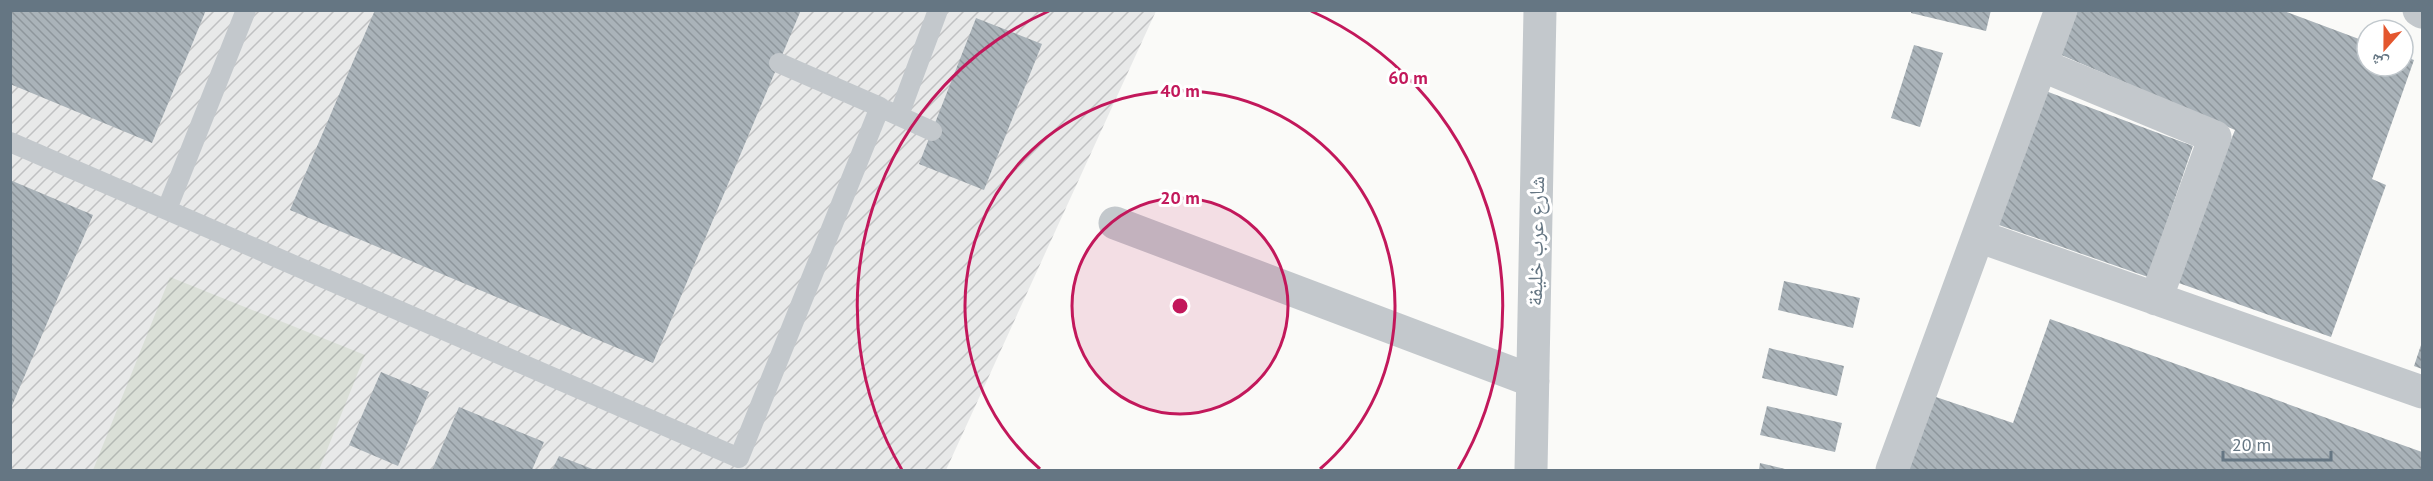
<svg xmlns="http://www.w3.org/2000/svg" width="2433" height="481" font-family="'PT Sans','Noto Naskh Arabic',sans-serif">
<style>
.industrial{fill:url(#industrial-furrows)}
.garden{fill:url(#garden-furrows)}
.building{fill:url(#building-back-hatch)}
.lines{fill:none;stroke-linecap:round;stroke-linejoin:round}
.lane{stroke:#c3c8cc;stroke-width:20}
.street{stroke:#c3c8cc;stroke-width:33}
.ring{fill:none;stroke:#c2185b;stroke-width:3}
.labels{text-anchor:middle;stroke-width:6;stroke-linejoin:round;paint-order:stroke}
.street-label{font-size:21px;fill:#657683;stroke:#fff}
.centre{fill:#c2185b;stroke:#fff;stroke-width:3}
.ring-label{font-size:18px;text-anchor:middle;font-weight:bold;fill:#c2185b;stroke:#fff;stroke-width:6;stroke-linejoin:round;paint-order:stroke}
</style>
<defs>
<pattern id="industrial-furrows" width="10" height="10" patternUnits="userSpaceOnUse" patternTransform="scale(1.5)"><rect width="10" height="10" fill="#e8e9e9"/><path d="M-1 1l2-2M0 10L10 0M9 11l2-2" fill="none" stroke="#c0c1c2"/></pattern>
<pattern id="garden-furrows" width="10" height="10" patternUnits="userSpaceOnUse" patternTransform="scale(1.5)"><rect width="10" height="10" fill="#dadfd7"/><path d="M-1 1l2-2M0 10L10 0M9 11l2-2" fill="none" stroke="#b4b9b4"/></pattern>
<pattern id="building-back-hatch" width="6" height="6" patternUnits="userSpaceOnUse" patternTransform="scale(1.5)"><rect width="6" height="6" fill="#aab3b9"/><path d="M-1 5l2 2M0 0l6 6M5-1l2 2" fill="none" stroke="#8e969c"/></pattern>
</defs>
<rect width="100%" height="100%" fill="#fafaf8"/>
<!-- industrial -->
<path class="industrial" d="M10,11H1156L946,470H11Z"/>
<!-- garden -->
<path class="garden" d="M170,277L365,355L319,470H93Z"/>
<!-- building -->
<path class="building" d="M10,10H206L152,143L10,84Z
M375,10H801L653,363L290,210Z
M1911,10H1991L1986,31L1911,13Z
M2078,10H2281L2367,42V66H2403V56L2414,60L2372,179L2386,185L2331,337L2173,281L2235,130L2059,54Z
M976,18L1042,44L984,190L919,164Z
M1914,45L1943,53L1920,127L1891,118Z
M2043,90L2193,146L2148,277L1996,224Z
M10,180L93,215L11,408H10Z
M1784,281L1860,298L1853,328L1778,310Z
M2050,319L2422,452V470H1903L1930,395L2013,423Z
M2422,342V369L2414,366Z
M1769,348L1844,366L1837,396L1762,378Z
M381,372L429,392L398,466L349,445Z
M1767,406L1842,423L1835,452L1760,435Z
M459,407L544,442L532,470H432Z
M559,456L595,470H552Z
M1760,463L1789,470H1759Z"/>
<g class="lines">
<!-- lane -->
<path class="lane" d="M888,111L932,131
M899,115L938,10
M10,142L739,458L880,107L779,63
M167,209L246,10"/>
<!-- street -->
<path class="street" d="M2419,10L2422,12
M2041,65L2215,137L2156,299
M1115,223L1533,381
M1978,236L2422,392
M1531,470L1540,10
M1892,470L2061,10"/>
</g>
<!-- distance rings -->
<circle cx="1180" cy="306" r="108" fill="#c2185b" fill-opacity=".12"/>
<g class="ring">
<circle cx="1180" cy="306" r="108"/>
<path d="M1040 469A215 215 0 1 1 1320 469"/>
<path d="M902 470A323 323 0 0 1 1049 11M1311 11A323 323 0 0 1 1458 470"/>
</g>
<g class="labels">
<!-- street labels -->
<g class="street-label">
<text transform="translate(1536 241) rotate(-89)" y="7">شارع عرب خليفة</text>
</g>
</g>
<circle cx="1180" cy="306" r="9" class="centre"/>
<g class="ring-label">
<text x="1408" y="84">60 m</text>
<text x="1180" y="97">40 m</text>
<text x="1180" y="204">20 m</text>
</g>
<!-- border -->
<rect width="2433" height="481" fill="none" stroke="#657683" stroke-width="24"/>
<!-- north arrow -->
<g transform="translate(2385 48) rotate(201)"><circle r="28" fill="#ffffff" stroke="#c1c8cd" stroke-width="1.5"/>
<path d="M0-4.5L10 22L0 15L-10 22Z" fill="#e4572e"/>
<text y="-9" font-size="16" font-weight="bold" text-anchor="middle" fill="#657683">ش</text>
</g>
<!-- scale -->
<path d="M2223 451v9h108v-9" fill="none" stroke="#657683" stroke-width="3"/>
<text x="2232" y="451" font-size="18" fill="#657683" stroke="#ffffff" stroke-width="4.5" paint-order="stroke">20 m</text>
</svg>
